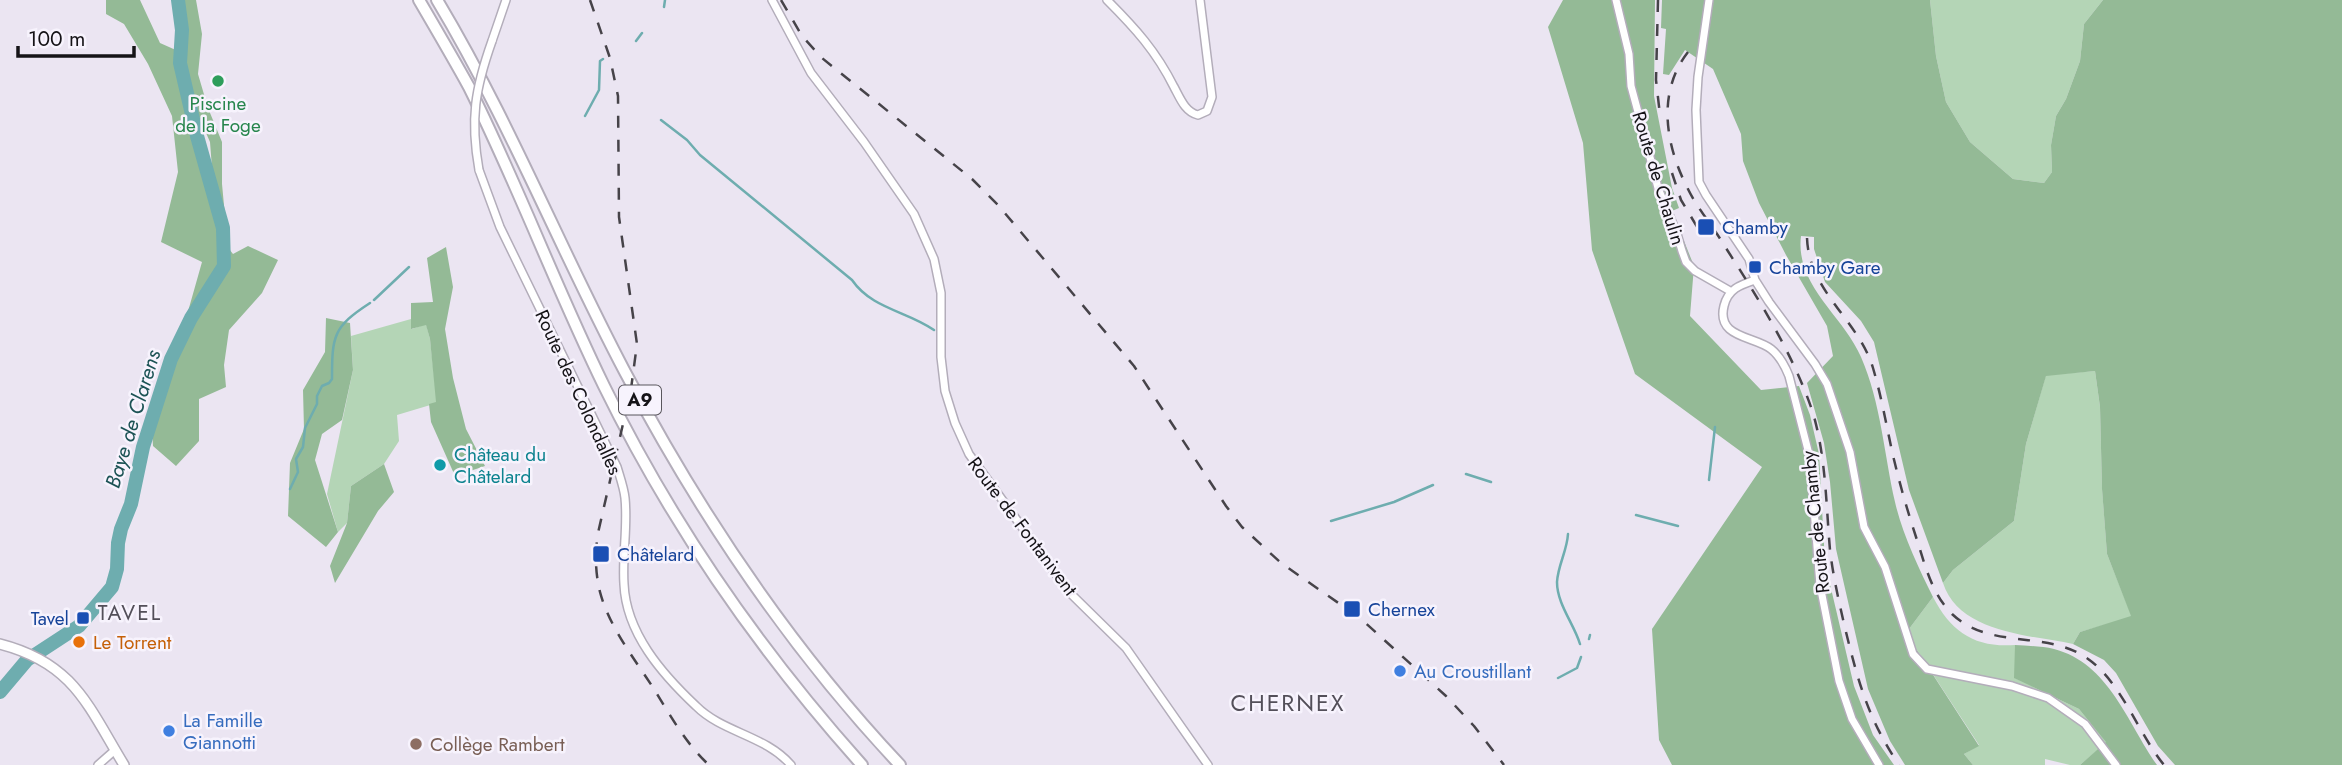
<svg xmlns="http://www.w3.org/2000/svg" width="2342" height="765" font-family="Jost,sans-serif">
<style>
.green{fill:#b4d5b6}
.forest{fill:#94ba96}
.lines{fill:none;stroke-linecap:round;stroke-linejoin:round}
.stream{stroke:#6eadaf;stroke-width:2.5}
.river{stroke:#6eadaf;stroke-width:14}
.tertiary-casing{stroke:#b3adba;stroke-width:10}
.secondary-casing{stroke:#b3adba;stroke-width:12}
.motorway-casing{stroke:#b3adba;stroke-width:14}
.tertiary{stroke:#fff;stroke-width:7}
.secondary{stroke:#fff;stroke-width:9}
.motorway{stroke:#fff;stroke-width:10}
.rail{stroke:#464349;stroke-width:2.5;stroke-dasharray:12 12;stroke-linecap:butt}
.tertiary-bridge-casing{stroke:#b3adba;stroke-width:10;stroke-linecap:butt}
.tertiary-bridge{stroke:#fff;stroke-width:7}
.leisure-dot{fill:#2e9e5b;stroke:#f7f3fd;stroke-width:2.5}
.transit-dot{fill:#1a4fb4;stroke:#f7f3fd;stroke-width:2.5}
.culture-dot{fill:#0f9aa8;stroke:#f7f3fd;stroke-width:2.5}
.food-dot{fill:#e8710a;stroke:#f7f3fd;stroke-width:2.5}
.shop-dot{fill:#3f7fe0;stroke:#f7f3fd;stroke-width:2.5}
.education-dot{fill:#8d6e63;stroke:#f7f3fd;stroke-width:2.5}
.labels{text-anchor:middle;stroke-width:5;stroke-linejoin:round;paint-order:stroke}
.shield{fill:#f7f3fd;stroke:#59565c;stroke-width:2}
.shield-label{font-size:18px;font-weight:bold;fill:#151317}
.leisure-label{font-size:19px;fill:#27864d;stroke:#f7f3fd}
.street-label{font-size:19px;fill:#151317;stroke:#f7f3fd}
.transit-label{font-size:19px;fill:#164399;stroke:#f7f3fd;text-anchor:start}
.culture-label{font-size:19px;fill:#0d838f;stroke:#f7f3fd;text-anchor:start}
.food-label{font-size:19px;fill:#c56008;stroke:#f7f3fd;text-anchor:start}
.shop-label{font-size:19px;fill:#366cbe;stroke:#f7f3fd;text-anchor:start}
.education-label{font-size:19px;fill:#785e54;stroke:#f7f3fd;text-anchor:start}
.water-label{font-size:21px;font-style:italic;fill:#1c5355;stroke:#f7f3fd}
.neighbourhood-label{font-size:21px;letter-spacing:2px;fill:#534f59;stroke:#f7f3fd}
.quarter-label{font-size:23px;letter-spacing:2px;fill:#534f59;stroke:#f7f3fd}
</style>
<rect width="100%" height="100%" fill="#ebe5f2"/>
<!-- green -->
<path class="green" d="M1930,0H2103L2084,24L2080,61L2066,99L2056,116L2051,145L2052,172L2044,183L2013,179L1970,142L1946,102L1936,56Z
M411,319L412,329L426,324L430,339L437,403L397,415L399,441L384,464L351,486L347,523L338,532L327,494L353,370L351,336Z
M2095,371L2100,407L2102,488L2107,554L2132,617L2080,632L2073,644C2030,635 1959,633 1943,583L1953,570L2014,521L2026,444L2046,375Z
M1933,597C1951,632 1975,648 2015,645V678L2079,709L2107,742L2080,765H2070L2045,759V765H1973L1964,754L1979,745L1906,633Z"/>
<!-- forest -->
<path class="forest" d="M106,0H140L160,43L178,51L184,64L187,54L178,0H196L202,34L198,74L208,108L222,142V184L225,216L213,181L210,142L196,110L203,175L219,236L233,254L248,246L278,260L262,293L229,330L224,365L226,387L199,399V441L176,466L153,446L151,414L172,368L202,262L161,242L178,172L172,116L148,64L124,24L106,14Z
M1563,0H1655L1654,96L1672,188L1679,208L1672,211L1694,266L1690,316L1761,390L1799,386L1810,415L1819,454L1825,563L1854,686L1873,735L1894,765H1672L1659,740L1652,629L1762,467L1635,374L1592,250L1583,143L1548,27Z
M1662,0H1930L1936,56L1946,102L1970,142L2013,179L2044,183L2052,172L2051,145L2056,116L2066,99L2080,61L2084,24L2103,0H2342V765H2175L2158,746L2116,673L2104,660L2073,644L2080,632L2131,616L2107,554L2102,489L2100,407L2095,371L2046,376L2026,444L2014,521L1953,570L1943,583L1909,490L1874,342L1861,321L1825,282L1814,249V237L1801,236C1795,286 1843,315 1861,357C1881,403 1884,454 1895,502C1902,533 1919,569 1933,597L1906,633L1979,746L1964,754L1973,765H1905L1890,741L1868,689L1836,549L1830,482L1824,443L1807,383L1833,356L1827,326L1786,255L1759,203L1743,161L1741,134L1713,69L1685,50L1669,75L1663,74L1666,29L1661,28Z
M446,247L453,287L445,329L453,378L466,429L485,466L455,476L431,422L429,404L436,402L430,339L426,325L411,329V303L433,302L427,258Z
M326,318L350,323L353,370L342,420L322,434L315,460L338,532L326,547L288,516L290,463L304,429L303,390L325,352Z
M384,464L394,492L378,511L335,583L330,566L347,523L351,486Z
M2015,645C2028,646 2042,646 2054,649C2109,663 2128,724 2157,765H2080L2106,742L2079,709L2014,678Z"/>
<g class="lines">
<!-- stream -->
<path class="stream" d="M664,7L665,0
M636,41L642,33
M585,116L599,90L600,61L603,59
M661,120L687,140L700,155L852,280C872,309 907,311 934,330
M374,300L409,267
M1466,474L1491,482
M1709,480L1715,427
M290,489L298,472L296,459L303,447L305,428L317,404V396L322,386L329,383L332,379C332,336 333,327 370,303
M1636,515L1678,526
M1331,521L1394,502L1433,485
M1568,534C1567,551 1558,565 1557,582C1557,604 1574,624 1580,644
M1589,639L1590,635
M1558,678L1577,668L1581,657"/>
<!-- river -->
<path class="river" d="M0,692L27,660L79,626L112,587L117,569L118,543L121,529L131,504L143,447L171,359L191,318L224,266L223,228L197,136L180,63L182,30L178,0"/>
<defs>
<path id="tertiary" d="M772,0L811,73L864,142L914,214L934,259L941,293V357L945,391L955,423L969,454L1069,592L1126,648L1208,765
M1107,0C1135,28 1156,51 1174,87C1180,98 1185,112 1198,115L1207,111L1212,97L1200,0
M1616,0L1629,54L1631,86L1645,138L1658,188L1677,234L1682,251L1686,262L1695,271L1730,291
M1709,0L1698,77L1696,110L1699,182L1706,195L1749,259L1755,280L1769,302L1815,364L1827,384L1850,452L1864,527L1885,567L1913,654L1927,669L2012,686L2048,698L2085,724L2116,765
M492,41L506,0
M479,170L500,227L617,467C620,477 624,488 625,498C628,527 622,556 624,584C626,633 662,674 696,706C723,733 765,735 791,765
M1755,280C1740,285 1728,289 1724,306C1716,338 1754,336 1771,349C1780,356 1785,366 1789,376L1810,458L1820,585L1839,681L1852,719L1879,765
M98,765L115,750"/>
<path id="secondary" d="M0,644C74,663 88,706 124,765"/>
<path id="motorway" d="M419,0C436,29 453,58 469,87C518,185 556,288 604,386C671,523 760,651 862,765
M437,0C509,120 560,249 625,372C700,514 790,648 900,765"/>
</defs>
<!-- tertiary casing -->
<use href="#tertiary" class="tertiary-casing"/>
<!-- secondary casing -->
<use href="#secondary" class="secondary-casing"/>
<!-- motorway casing -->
<use href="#motorway" class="motorway-casing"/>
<!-- tertiary -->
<use href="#tertiary" class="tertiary"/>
<!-- secondary -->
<use href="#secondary" class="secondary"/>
<!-- motorway -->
<use href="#motorway" class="motorway"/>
<!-- rail -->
<path class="rail" d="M590,0L610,58L618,96L619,217L637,344L631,389L598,533C595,553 595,572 600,592C609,626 633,657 652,686C669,713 685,743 709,765
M781,0L802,36L822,58L972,179L998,205L1134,366L1226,506L1242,527L1281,563L1360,618L1446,696L1474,726L1504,765
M1658,0L1656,80L1660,115
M1688,52C1657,92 1665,144 1687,187C1697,208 1712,225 1724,245C1758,298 1793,353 1813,413C1826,458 1826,504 1830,550C1833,576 1839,602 1845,628C1858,681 1868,719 1899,765
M1672,173L1681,200L1699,230
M1807,238C1809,292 1858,319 1873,368C1881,395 1886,423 1892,451C1899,482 1908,513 1918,543C1926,569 1933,595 1952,614C1989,649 2041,631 2082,655C2120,677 2137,732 2164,765"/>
<defs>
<path id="tertiary-bridge" d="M479,170C470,119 475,89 492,41"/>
</defs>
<!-- tertiary-bridge casing -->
<use href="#tertiary-bridge" class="tertiary-bridge-casing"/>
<!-- tertiary-bridge -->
<use href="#tertiary-bridge" class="tertiary-bridge"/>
</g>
<!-- markers -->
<circle class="leisure-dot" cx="218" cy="81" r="7"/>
<g class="transit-dot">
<rect x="1697" y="218" width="18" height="18" rx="3.5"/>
<rect x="1748" y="260" width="14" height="14" rx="3.5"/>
<rect x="592" y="545" width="18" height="18" rx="3.5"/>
<rect x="1343" y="600" width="18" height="18" rx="3.5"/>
<rect x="76" y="611" width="14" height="14" rx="3.5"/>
</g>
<circle class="culture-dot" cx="440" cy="465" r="7"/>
<circle class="food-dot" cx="79" cy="642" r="7"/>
<g class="shop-dot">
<circle cx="1400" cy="671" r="7"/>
<circle cx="169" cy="731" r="7"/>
</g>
<circle class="education-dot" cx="416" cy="744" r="7"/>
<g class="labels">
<!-- shield labels -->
<rect class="shield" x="619" y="385.5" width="42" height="29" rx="5"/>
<g class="shield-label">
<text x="640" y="406">A9</text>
</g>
<!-- leisure labels -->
<g class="leisure-label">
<text x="218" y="110">Piscine<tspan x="218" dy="22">de la Foge</tspan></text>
</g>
<!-- street labels -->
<g class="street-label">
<text transform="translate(1659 178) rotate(73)" y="7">Route de Chaulin</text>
<text transform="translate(579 392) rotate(65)" y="7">Route des Colondalles</text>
<text transform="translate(1815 522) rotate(-96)" y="7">Route de Chamby</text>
<text transform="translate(1023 526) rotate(53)" y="7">Route de Fontanivent</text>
</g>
<!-- transit labels -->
<g class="transit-label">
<text x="1722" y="234">Chamby</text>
<text x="1769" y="274">Chamby Gare</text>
<text x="617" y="561">Châtelard</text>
<text x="1368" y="616">Chernex</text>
<text x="69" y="625" text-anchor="end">Tavel</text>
</g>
<!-- culture labels -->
<g class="culture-label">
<text x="454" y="461">Château du<tspan x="454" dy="22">Châtelard</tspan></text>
</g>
<!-- food labels -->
<g class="food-label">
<text x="93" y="649">Le Torrent</text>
</g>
<!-- shop labels -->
<g class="shop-label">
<text x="1414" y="678">Au Croustillant</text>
<text x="183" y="727">La Famille<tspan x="183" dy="22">Giannotti</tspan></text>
</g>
<!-- education labels -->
<g class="education-label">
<text x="430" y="751">Collège Rambert</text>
</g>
<!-- water labels -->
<g class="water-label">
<text transform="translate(133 419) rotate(-73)" y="7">Baye de Clarens</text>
</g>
<!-- neighbourhood labels -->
<g class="neighbourhood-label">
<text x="130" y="620">TAVEL</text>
</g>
<!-- quarter labels -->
<g class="quarter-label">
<text x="1288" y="711">CHERNEX</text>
</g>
</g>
<!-- scale -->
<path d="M18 46v10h116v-10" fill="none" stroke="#151317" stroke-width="3.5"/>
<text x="28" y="46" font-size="21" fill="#151317" stroke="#f7f3fd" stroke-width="5" paint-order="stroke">100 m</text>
</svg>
